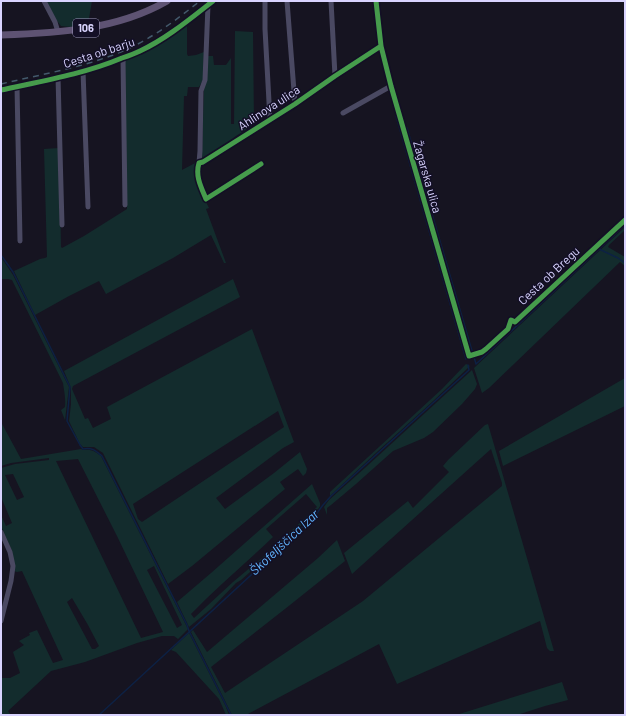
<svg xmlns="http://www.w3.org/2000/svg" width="626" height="716" font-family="Barlow,sans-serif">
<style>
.green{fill:#132c2d;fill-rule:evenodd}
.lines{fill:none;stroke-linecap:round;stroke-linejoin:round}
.stream{stroke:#0d2144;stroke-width:1.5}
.minor{stroke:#4a4962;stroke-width:5}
.major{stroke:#5e5373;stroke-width:7}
.rail{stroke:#43596b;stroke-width:1.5;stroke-dasharray:6 5;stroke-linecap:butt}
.cycleway-casing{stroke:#130f26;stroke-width:8}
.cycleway{stroke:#469c4c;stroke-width:5}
.labels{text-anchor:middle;stroke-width:3;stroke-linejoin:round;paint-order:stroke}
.shield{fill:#130f26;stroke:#9e99be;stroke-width:1}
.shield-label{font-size:11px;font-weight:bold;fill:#d9d4ff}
.street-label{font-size:12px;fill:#d9d4ff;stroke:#130f26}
.water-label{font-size:13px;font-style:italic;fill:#62b6ff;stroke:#130f26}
</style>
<rect width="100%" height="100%" fill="#161421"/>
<!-- green -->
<path class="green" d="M45,1H92L88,24L70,27L61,26L51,13Z
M187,23V54L188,56L196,55L204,52L203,80L199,87H188L187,96H184L182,170L197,162L202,194L209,208L206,209L226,263H224L211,235L173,258L106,294L99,281L69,296L35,315L14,271L40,259L45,258L47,257L44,149L59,148L61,247L62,248L84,236L127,209L125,60L141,53Z
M235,31L253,32L254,124L236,136L206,159L203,160L201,159L202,154L204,86L207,56H213L214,65H226L231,58V124H234Z
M625,227V230L609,245L608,247L625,257V266L620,262L489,388L482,393L474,368Z
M1,257L13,275L69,387L65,420L61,410L65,407C66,398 64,391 63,383L12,280L8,279H1Z
M233,279L240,297L73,386L72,389L85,419L88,418L93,428L111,419L107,407L252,329L294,442L283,448L216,498L225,509L274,473L300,452L307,469L306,473L303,476L298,469L280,482L285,489L192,566L168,584L103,453L94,447H83L80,444L78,440L69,421L71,404V388L64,371ZM278,411L284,427L142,522L138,519L133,504Z
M466,364L470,366L431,403L378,451L330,496V492L442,389Z
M472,370L477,384L475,389L462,404L433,432L424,438L393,451L356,484L331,505L327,508V515L324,507L329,500L366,467Z
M625,378V406L503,466L499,451Z
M1,422L21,459L81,449L83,450C92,449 94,451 101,456L188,629L178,639L174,636H162L137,643L85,662L51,671L8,711L11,715H1V678H10L20,673L13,652L24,645L19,641L30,635L29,633L37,630L53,663L63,660L22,571L17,572L14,571L12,551L1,526V515L6,526L12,523L1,497V468L15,464L49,460V458L11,463L1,466ZM78,459L117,536L163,632L141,638L56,461ZM13,474L24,497L17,500L5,475ZM154,566L182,625L177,628L147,570ZM72,598L88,625L99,646L95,649H92L67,602Z
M488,424L554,651H550L547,648L540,621L397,684L379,644L246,715H232L191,632L193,630L207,652L318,558L337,540L345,561L290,605L211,667L225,693L363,601L502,486V483L491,449L352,574L344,553L408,501L413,508L449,472L443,466L448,460L485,425Z
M312,484L320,503V506L319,508L287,539L241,580L236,583L211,609L189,627L177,602L211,573ZM306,494L317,507L263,557L233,582L194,618L191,614C217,587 246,563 273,537L266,529Z
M189,633L226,707L229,715H226L219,699L176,652L171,650Z
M562,682L568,700L545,706L517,715H456Z"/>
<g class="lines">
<!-- stream -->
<path class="stream" d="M396,116L466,359
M407,128L472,351
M599,249L618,258L625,263
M1,255L13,272L70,387L67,421L80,445L83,449C92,447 96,451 102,456L187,625L189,631L231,715
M474,357L476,364L625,225
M99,715L288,541L317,513L323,505L331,496L469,370L468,365"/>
<!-- minor -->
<path class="minor" d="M44,1L55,22L58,32
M265,1V29L270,120
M287,1L295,104
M331,1L335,76
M376,1L381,46L391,86L469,356L482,352L486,349L508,329L511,320
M123,58L125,205
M83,71L88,207
M58,77L62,225
M17,86L20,241
M1,90C42,81 84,74 122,58C128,56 134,54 140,51C166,39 190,19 213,1
M343,113L391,86
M199,163L200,151L201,91L205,80L208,5
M261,164L206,199C201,187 195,176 199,163L203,162L295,104L335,76L381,46
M1,532L10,552L13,566L11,581L1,621"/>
<!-- major -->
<path class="major" d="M1,35C57,33 117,30 167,1"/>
<!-- rail -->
<path class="rail" d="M1,84C46,73 94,66 136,45C159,33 180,17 200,1"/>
<defs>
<path id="cycleway" d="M376,1L381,46L391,86L469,356L482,352L486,349L508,329L511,320L515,322L625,220
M1,90C42,81 84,74 122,58C128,56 134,54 140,51C166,39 190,19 213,1
M261,164L206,199C201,187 195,176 199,163L203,162L295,104L335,76L381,46"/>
</defs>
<!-- cycleway casing -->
<use href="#cycleway" class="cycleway-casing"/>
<!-- cycleway -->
<use href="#cycleway" class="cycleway"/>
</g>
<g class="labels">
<!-- shield labels -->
<rect class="shield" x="73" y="19" width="26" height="18" rx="3"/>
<g class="shield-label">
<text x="86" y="32">106</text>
</g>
<!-- street labels -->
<g class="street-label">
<text transform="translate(99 53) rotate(-18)" y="4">Cesta ob barju</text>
<text transform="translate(269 108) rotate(-33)" y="4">Ahlinova ulica</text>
<text transform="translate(427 177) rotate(74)" y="4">Žagarska ulica</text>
<text transform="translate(549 276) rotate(-43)" y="4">Cesta ob Bregu</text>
</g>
<!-- water labels -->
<g class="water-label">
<text transform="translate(284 542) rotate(-43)" y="5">Škofeljščica Izar</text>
</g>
</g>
<!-- border -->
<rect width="626" height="716" fill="none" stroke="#d9d4ff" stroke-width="4"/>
</svg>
